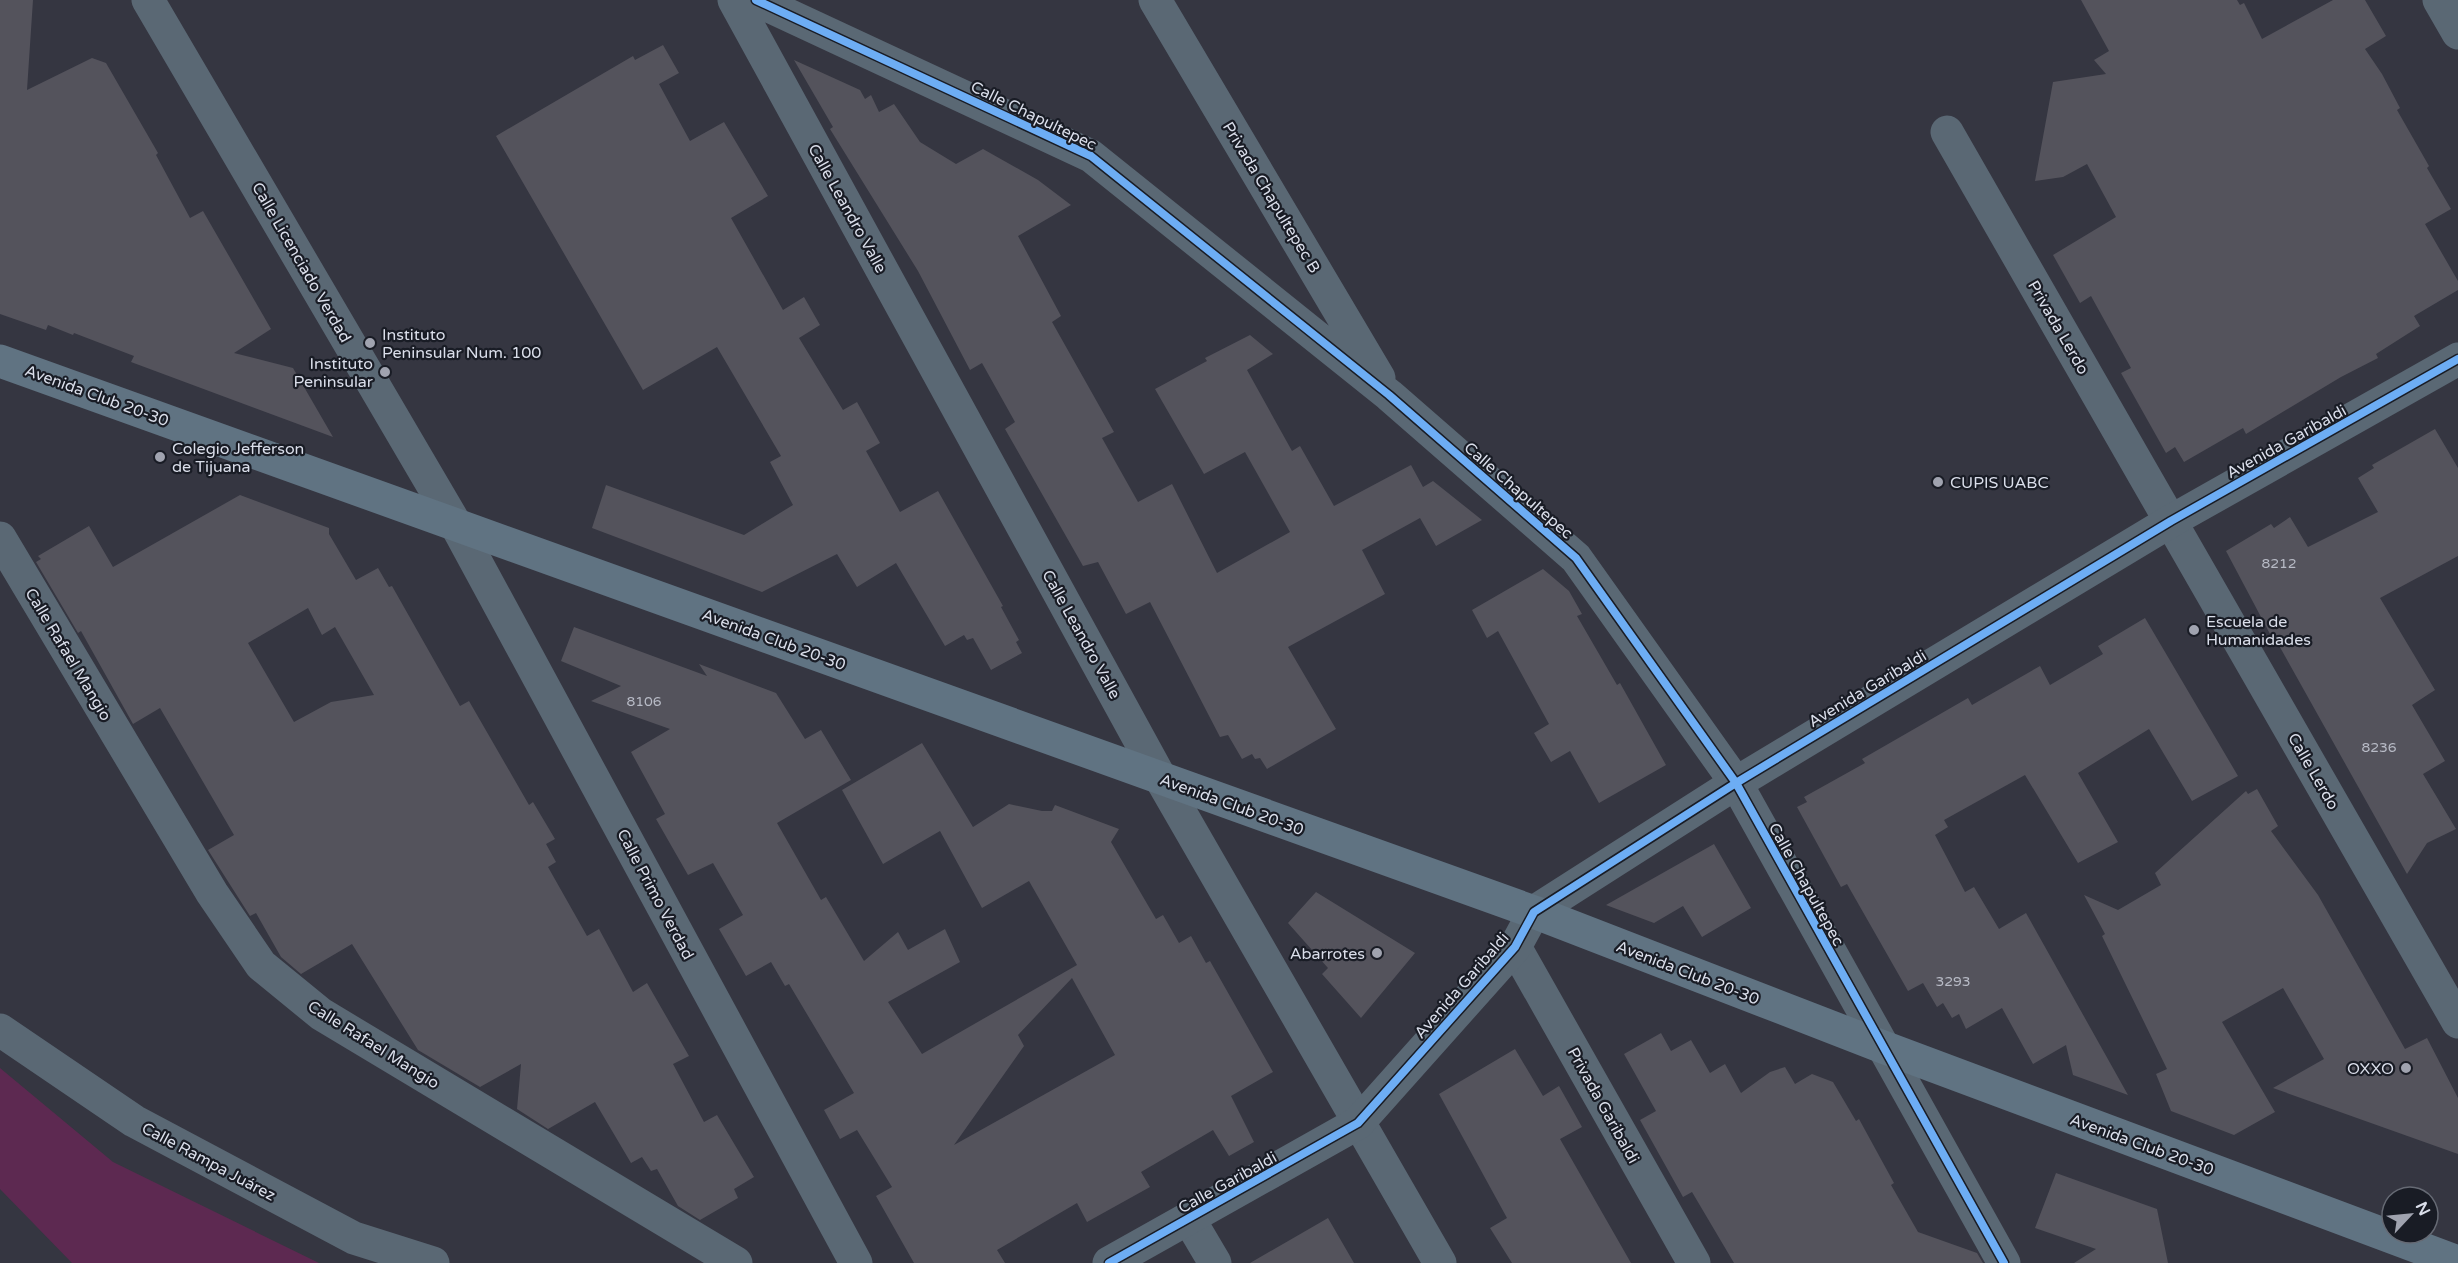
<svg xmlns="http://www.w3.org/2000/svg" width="2458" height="1263" font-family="'Varela Round',sans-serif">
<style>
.green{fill:#5d2951}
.building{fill:#54535c;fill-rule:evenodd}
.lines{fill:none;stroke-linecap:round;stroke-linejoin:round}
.minor{stroke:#5a6874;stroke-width:33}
.tertiary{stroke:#5a6874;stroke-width:33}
.secondary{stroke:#607382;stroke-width:33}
.cycleway-casing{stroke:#191c25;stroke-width:11}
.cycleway{stroke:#6dadf4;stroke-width:8}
.poi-dot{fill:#a0a3af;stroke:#191c25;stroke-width:2}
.labels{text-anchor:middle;stroke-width:4.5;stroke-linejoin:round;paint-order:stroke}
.number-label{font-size:14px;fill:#b8bbc6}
.street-label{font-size:16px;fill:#dadeea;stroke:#191c25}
.poi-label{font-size:16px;fill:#dadeea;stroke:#191c25;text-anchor:start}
</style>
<rect width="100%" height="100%" fill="#353641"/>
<!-- green -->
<path class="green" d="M0,1068L113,1162L319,1263H72L0,1189Z"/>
<!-- building -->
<path class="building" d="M0,0H33L27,90L92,58L106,63L158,153L156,155L190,218L203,211L271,329L234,353L293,368L333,437L131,362L134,356L74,333L73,335L48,325L46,330L0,314Z
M2081,0H2237L2240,5L2244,3L2262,39L2333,0H2365L2386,36L2365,49L2382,74L2400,108L2397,110L2429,166L2427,168L2451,209L2425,224L2458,281V290L2414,316L2420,326L2376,354L2378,358L2341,377L2246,434L2243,428L2184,462L2175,447L2166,453L2121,373L2131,368L2107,325L2091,296L2080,303L2053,255L2116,217L2087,164L2063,177L2035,181L2053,82L2106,74L2094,60L2109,51Z
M663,45L679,73L659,84L690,141L724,122L768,196L731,218L783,310L804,297L820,325L799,338L843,410L857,402L880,443L866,451L900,512L938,491L1003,606L1001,607L1019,640L1016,642L1022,653L991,670L973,638L967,640L964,635L945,646L896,563L857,587L837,554L762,592L592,528L606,485L744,535L793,505L770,462L781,456L717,347L643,390L496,136L633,56L635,60Z
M794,60L860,90L865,99L871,95L879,112L894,104L920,142L956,164L983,149L1038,180L1071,205L1018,236L1061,316L1052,322L1114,432L1102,438L1138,502L1172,484L1217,573L1290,532L1245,452L1204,474L1155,389L1207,361L1205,358L1250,335L1273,354L1247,370L1292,451L1300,446L1334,506L1411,465L1423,487L1433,481L1482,520L1436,546L1420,518L1362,550L1385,594L1288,647L1336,729L1267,769L1260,758L1255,759L1252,754L1242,759L1228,735L1220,737L1150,602L1126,614L1098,562L1083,566L1005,429L1015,422L982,363L970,370L918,271L830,129L833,127Z
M2435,429L2458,468V556L2380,598L2435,690L2412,705L2445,761L2423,774L2456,829L2427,843L2407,874L2272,633L2270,634L2226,551L2271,524L2274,528L2290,517L2308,547L2378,512L2358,478L2374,468L2372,465Z
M240,495L329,528V534L356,580L378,568L389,587L392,586L460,706L469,701L529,805L533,802L555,839L546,844L556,862L548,867L587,936L599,929L633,992L647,983L689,1056L673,1064L704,1122L717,1115L754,1177L734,1189L738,1198L700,1220L678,1206L657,1169L651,1171L642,1157L631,1163L595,1102L548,1129L517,1109L521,1064L480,1087L418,1050L352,944L301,974L281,957L256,913L250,916L208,850L234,835L160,708L133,724L81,631L78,633L36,562L41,559L38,556L89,526L113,567ZM308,608L322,635L335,627L374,695L331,702L294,722L248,643Z
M1543,569L1569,591L1582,614L1577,616L1617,685L1620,683L1666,765L1599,803L1570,751L1551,762L1534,733L1549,724L1498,631L1487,638L1472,610Z
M2145,618L2238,776L2192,801L2149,729L2078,773L2118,842L2078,863L2025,775L1944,820L1948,827L1935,835L1965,892L1974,887L1999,929L2026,913L2128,1095L2073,1075L2066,1045L2033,1064L2002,1008L1966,1029L1959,1014L1952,1018L1943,1003L1937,1007L1923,983L1908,991L1847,884L1841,887L1797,807L1807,802L1804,797L1865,763L1862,759L1968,698L1972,705L2040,666L2050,685L2103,654L2098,646Z
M574,627L707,676L699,664L776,693L805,739L821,730L851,780L777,823L821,900L826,897L864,961L898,932L908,950L945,929L960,962L888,1002L922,1054L1077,965L1029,881L982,908L940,831L883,864L842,790L922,743L973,827L1009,804L1042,811H1052L1055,805L1119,829L1111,842L1156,919L1163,915L1179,943L1191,936L1206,963L1210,961L1273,1072L1231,1096L1254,1142L1229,1156L1213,1130L1141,1172L1150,1187L1087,1222L1077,1203L997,1250L1005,1263H914L876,1196L892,1187L857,1130L840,1139L824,1110L854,1093L789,984L785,986L771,962L746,976L719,929L743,915L713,863L688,875L656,819L665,814L631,752L670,729L591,701L621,686L561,661ZM1072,978L1115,1055L954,1145L1024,1046L1018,1035Z
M2257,789L2278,826L2271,831L2318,895L2405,1049L2427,1038L2458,1098V1154L2273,1088L2324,1059L2283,988L2222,1022L2275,1112L2234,1135L2171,1111L2156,1074L2167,1069L2102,936L2105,934L2084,895L2118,910L2161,885L2155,873L2246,791L2248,794Z
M1714,844L1751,908L1702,937L1683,906L1654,923L1606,905Z
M1316,892L1415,953L1361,1018L1322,974L1328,968L1288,923Z
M1661,1033L1671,1051L1691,1040L1710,1073L1725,1064L1741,1093L1770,1072L1785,1067L1795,1084L1812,1074L1833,1082L1856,1121L1859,1119L1894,1183L1891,1185L1918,1232L1977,1253L1983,1263H1734L1692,1192L1683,1197L1640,1120L1656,1111L1624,1054Z
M1515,1049L1543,1096L1559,1086L1582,1127L1560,1139L1631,1263H1512L1490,1228L1507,1218L1439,1094Z
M2056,1173L2157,1209L2168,1263H2074L2096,1249L2035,1228Z
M1328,1218L1354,1263H1250Z"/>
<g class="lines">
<!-- minor -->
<path class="minor" d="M148,0L456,525L856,1263
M734,0L1161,779L1440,1263
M756,0L1091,156L1389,395L1576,558L1736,783L2004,1263
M1155,0L1379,378
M2439,0L2458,33
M1947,132L2458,1022
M0,538L212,893L261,965L321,1014L736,1263
M1515,947L1694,1263
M1189,1219L1215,1263"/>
<!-- tertiary -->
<path class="tertiary" d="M0,1030L134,1121L354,1238L433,1263
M1109,1263L1358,1123L1515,947L1534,912L1736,783L2171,521L2458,359"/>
<!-- secondary -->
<path class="secondary" d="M0,361L1534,912L1883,1047L2458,1262"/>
<defs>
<path id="cycleway" d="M756,0L1091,156L1389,395L1576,558L1736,783L2004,1263
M1109,1263L1358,1123L1515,947L1534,912L1736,783L2171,521L2458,359"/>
</defs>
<!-- cycleway casing -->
<use href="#cycleway" class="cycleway-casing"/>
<!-- cycleway -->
<use href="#cycleway" class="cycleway"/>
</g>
<!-- markers -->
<g class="poi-dot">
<circle cx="370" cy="343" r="6"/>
<circle cx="385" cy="372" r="6"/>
<circle cx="160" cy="457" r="6"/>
<circle cx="1938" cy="482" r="6"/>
<circle cx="2194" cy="630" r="6"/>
<circle cx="1377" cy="953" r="6"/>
<circle cx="2406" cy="1068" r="6"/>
</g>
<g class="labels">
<!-- number labels -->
<g class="number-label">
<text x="2279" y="568">8212</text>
<text x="644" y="706">8106</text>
<text x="2379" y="752">8236</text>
<text x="1953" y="986">3293</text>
</g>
<!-- street labels -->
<g class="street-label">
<text transform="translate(1034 115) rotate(26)" y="6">Calle Chapultepec</text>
<text transform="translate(1272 197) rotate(59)" y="6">Privada Chapultepec B</text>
<text transform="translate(848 208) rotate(61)" y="6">Calle Leandro Valle</text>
<text transform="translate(302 262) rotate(60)" y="6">Calle Licenciado Verdad</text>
<text transform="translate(2059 327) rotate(60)" y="6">Privada Lerdo</text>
<text transform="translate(97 395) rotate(20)" y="6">Avenida Club 20-30</text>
<text transform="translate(2286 441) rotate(-29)" y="6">Avenida Garibaldi</text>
<text transform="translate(1519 490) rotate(41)" y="6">Calle Chapultepec</text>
<text transform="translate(1082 634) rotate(61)" y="6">Calle Leandro Valle</text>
<text transform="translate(774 639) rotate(20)" y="6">Avenida Club 20-30</text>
<text transform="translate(69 654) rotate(59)" y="6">Calle Rafael Mangio</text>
<text transform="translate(1867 688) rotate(-31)" y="6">Avenida Garibaldi</text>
<text transform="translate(2314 771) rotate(60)" y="6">Calle Lerdo</text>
<text transform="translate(1232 804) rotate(20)" y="6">Avenida Club 20-30</text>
<text transform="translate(1807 884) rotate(61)" y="6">Calle Chapultepec</text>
<text transform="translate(656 894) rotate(62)" y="6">Calle Primo Verdad</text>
<text transform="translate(1688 972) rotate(21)" y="6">Avenida Club 20-30</text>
<text transform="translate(1461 985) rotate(-49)" y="6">Avenida Garibaldi</text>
<text transform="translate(374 1044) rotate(32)" y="6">Calle Rafael Mangio</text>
<text transform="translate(1604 1105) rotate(61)" y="6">Privada Garibaldi</text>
<text transform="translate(2142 1144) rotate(20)" y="6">Avenida Club 20-30</text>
<text transform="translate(209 1161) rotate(28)" y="6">Calle Rampa Juárez</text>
<text transform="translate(1227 1182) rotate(-29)" y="6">Calle Garibaldi</text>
</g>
<!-- poi labels -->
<g class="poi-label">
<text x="382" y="340">Instituto<tspan x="382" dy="18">Peninsular Num. 100</tspan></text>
<text x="373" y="369" text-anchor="end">Instituto<tspan x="373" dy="18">Peninsular</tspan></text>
<text x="172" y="454">Colegio Jefferson<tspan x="172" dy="18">de Tijuana</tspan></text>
<text x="1950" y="488">CUPIS UABC</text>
<text x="2206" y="627">Escuela de<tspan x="2206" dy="18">Humanidades</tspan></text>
<text x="1365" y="959" text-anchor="end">Abarrotes</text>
<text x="2394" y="1074" text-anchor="end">OXXO</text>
</g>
</g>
<!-- north arrow -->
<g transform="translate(2410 1215) rotate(64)"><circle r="28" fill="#191c25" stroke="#666a74" stroke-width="1.5"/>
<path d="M0-4.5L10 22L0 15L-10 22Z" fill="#a0a3af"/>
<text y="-9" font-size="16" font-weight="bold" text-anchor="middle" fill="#dadeea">N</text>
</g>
</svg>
